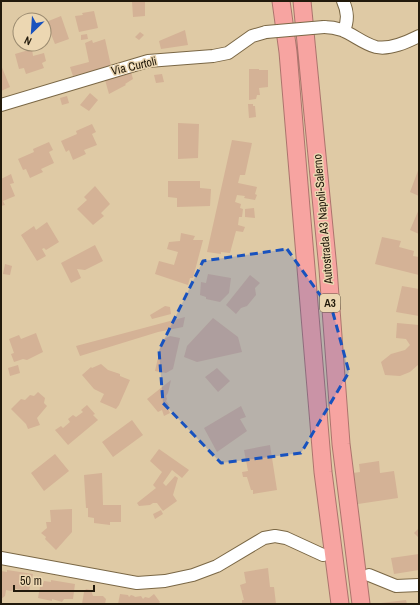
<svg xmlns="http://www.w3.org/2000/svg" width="420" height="605" font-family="'Archivo Narrow',sans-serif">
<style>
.building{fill:#d4b296}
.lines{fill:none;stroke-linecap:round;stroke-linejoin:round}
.minor-casing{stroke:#7a6745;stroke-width:14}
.highway-casing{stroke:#ac746d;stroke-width:19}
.minor{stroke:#fff;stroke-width:12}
.highway{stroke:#f7a4a1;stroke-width:17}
.minor-bridge-casing{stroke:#7a6745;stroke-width:14;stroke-linecap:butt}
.minor-bridge{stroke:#fff;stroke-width:12}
.marked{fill:#1852be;fill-opacity:0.2;stroke:#1852be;stroke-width:3;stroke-dasharray:8 5;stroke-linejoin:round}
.labels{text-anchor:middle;stroke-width:3;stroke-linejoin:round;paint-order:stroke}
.shield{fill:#ecd7b2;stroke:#5f533e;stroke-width:1}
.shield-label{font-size:11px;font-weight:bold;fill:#221a0c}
.street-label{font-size:12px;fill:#221a0c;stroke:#ecd7b2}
</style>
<rect width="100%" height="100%" fill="#dfcaa5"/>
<!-- building -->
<path class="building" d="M132,1H145V16L133,17Z
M94,11L98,28L79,32L75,16L83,15L82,13Z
M61,16L69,39L55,44L46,22Z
M185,30L188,45L161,49L159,41Z
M140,32L144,35L139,40L135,37Z
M87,34L88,39L81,40V35Z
M105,39L111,66L73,76L70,67L89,62L85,43L92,40L93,43Z
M32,49L33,56L44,53L46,61L42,63L44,68L26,74L24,68L19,69L15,54Z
M1,65L10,87L1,91Z
M249,69H259V70H268V87L259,88L260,95H257L256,99L249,100Z
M131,72L133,79L125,84L126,85L109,94L105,80Z
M162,74L164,82L156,83L154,75Z
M90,93L98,100L89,111L80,105Z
M67,96L69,103L62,105L60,98Z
M248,104H253V106H255L256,117L249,118Z
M178,123L199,124L198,158L178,159Z
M92,124L96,132L92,134L97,145L84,150L86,154L73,160L69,150L66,152L61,141L77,134L76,131Z
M232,140L252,143L245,175H240L238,183L257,187L255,194L257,195L255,200L244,198L245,196L237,195L235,202L241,204L240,208L243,209L242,217H239L238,225L245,227L243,232L236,231L230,253L221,252V254L207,252Z
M49,142L53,150L49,152L54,163L41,169L43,172L30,178L26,169L23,170L18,159L34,152L33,149Z
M419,168V196L410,192Z
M11,174L14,183L10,184L15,196L3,201L5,205L1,206V179Z
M168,181H200V188L211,189L210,206L177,207V198L168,197Z
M95,186L110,204L101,213L104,216L93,225L77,209L87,200L84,197Z
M254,208L255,218L245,217V209Z
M419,209V234L410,230Z
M47,222L59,242L46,250L44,248L42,249L46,256L37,261L21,235L34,226L36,230Z
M181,233L195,236L193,240H203L193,278H190L188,285L155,274L159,261L174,265L178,252L167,249L169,242L180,241Z
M382,237L401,241L399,247L414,251L413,256L419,257V275L375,264Z
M95,245L103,261L85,270L77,269L81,278L71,283L61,263Z
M5,264L12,266L10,275L3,274Z
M208,274L231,278L229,293L220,302L206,299V297L200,295L201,282L206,283Z
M250,275L260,283L255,288L256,295L247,306L241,308L236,314L226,305Z
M402,286L419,289V316L396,312Z
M165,306L170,307L171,314L152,319L150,315Z
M185,317L183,327L158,332L80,356L76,346Z
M213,318L238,337L242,352L197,362L184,357L187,346Z
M397,323L419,325V364L410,372L400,376L385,375L381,362L391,354L405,350L410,345L406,339L396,338Z
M36,333L43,352L27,360L23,359L14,362L11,354L14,353L9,339L19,335L21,339Z
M170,336L180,338L173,369L166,373L155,371L162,340Z
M101,364L108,370L120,374V376L130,380L119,405L116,409L100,402L104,394L94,389L82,375L91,367L92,368Z
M18,365L20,373L10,376L8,368Z
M217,368L230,381L218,392L205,377Z
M171,380L168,393L166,396L167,399L166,401L169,405L167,406L170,413L164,416L162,410L158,412L147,399Z
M38,392L45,398L44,403L47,406L37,418L40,425L28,429L26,424L11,409L21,399L25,400L30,395L34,396Z
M87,405L95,414L93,415L98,420L68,445L55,430L61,426L63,428L70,422L68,419L73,415L76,417L83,412L81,410Z
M241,406L246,417L240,419L247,431L217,452L204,428Z
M132,420L143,435L113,457L102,442Z
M270,445L277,490L253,494V490H251L247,477H243L242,472L248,471L244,450Z
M159,449L189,470L182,478L172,470L163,483L166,486L175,476L178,478L173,495L177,501L163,511L157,503H153L150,505L139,506L137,503L156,488L153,485L162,472L150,461Z
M55,454L69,471L44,491L31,473Z
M379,461L380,473L394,471L398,498L358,504L353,473L360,472L359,464Z
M102,473L103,505H121V522H110V525L94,523V518L88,517V508H86L84,475Z
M72,509V532L56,550L45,539L46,537L41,533L47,528L46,522H51L50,510Z
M161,510L163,514L155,519L153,514Z
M419,528V538L414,533Z
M419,554V570L394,574L391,558Z
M268,568L270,587H274L276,604H242V600H244L240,585L246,583L244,572Z
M7,570L33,574L29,591L16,589L11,591L6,590L5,596L1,599V571L7,572Z
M51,580L75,584L73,599H64L62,602L52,599V601L38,598L40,587H42L44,581L51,582Z
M86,589L91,590L93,596H103L106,599L105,604H82L84,592Z
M120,594L128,595L129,597L131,595L134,596L135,597L141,596L143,599L145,597L149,598L154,594L160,602L158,604H118Z
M406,600L407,604H381V603Z"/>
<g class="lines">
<defs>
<path id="minor" d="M343,1C348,12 348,20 344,31
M324,27C330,27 336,28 342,30C354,35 364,44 376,47C390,50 407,42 419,36
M1,105L148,61L213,56L228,53L252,36L266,32
M1,558L137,583L165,581L193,575L217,566L264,538L275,536L286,538L323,555
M369,575L396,586L419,585"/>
<path id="highway" d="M281,1L288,52L323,472L340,604
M302,1L328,269L341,444L361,604"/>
</defs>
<!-- minor casing -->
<use href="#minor" class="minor-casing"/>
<!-- highway casing -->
<use href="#highway" class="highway-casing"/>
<!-- minor -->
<use href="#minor" class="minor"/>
<!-- highway -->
<use href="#highway" class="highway"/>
<defs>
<path id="minor-bridge" d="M266,32L324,27"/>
</defs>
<!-- minor-bridge casing -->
<use href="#minor-bridge" class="minor-bridge-casing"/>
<!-- minor-bridge -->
<use href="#minor-bridge" class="minor-bridge"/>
</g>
<!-- marked area -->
<path class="marked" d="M287,249L333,313L349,372L301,453L221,463L163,403L159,350L203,261Z"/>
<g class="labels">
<!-- shield labels -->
<rect class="shield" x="320" y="294" width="20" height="18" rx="3"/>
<g class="shield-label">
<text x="330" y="307">A3</text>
</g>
<!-- street labels -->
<g class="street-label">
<text transform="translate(134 66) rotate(-13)" y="4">Via Curtoli</text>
<text transform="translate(323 219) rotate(-95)" y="4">Autostrada A3 Napoli-Salerno</text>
</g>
</g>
<!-- border -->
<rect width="420" height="605" fill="none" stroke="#221a0c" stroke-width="4"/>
<!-- north arrow -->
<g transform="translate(32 32) rotate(205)"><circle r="19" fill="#ecd7b2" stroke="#9b8b70"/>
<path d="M0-3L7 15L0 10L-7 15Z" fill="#1852be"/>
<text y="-6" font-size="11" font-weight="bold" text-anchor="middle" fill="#221a0c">N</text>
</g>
<!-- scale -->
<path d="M14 585v6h80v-6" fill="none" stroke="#221a0c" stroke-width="2"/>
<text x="20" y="585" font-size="12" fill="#221a0c" stroke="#ecd7b2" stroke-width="3" paint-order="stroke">50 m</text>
</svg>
